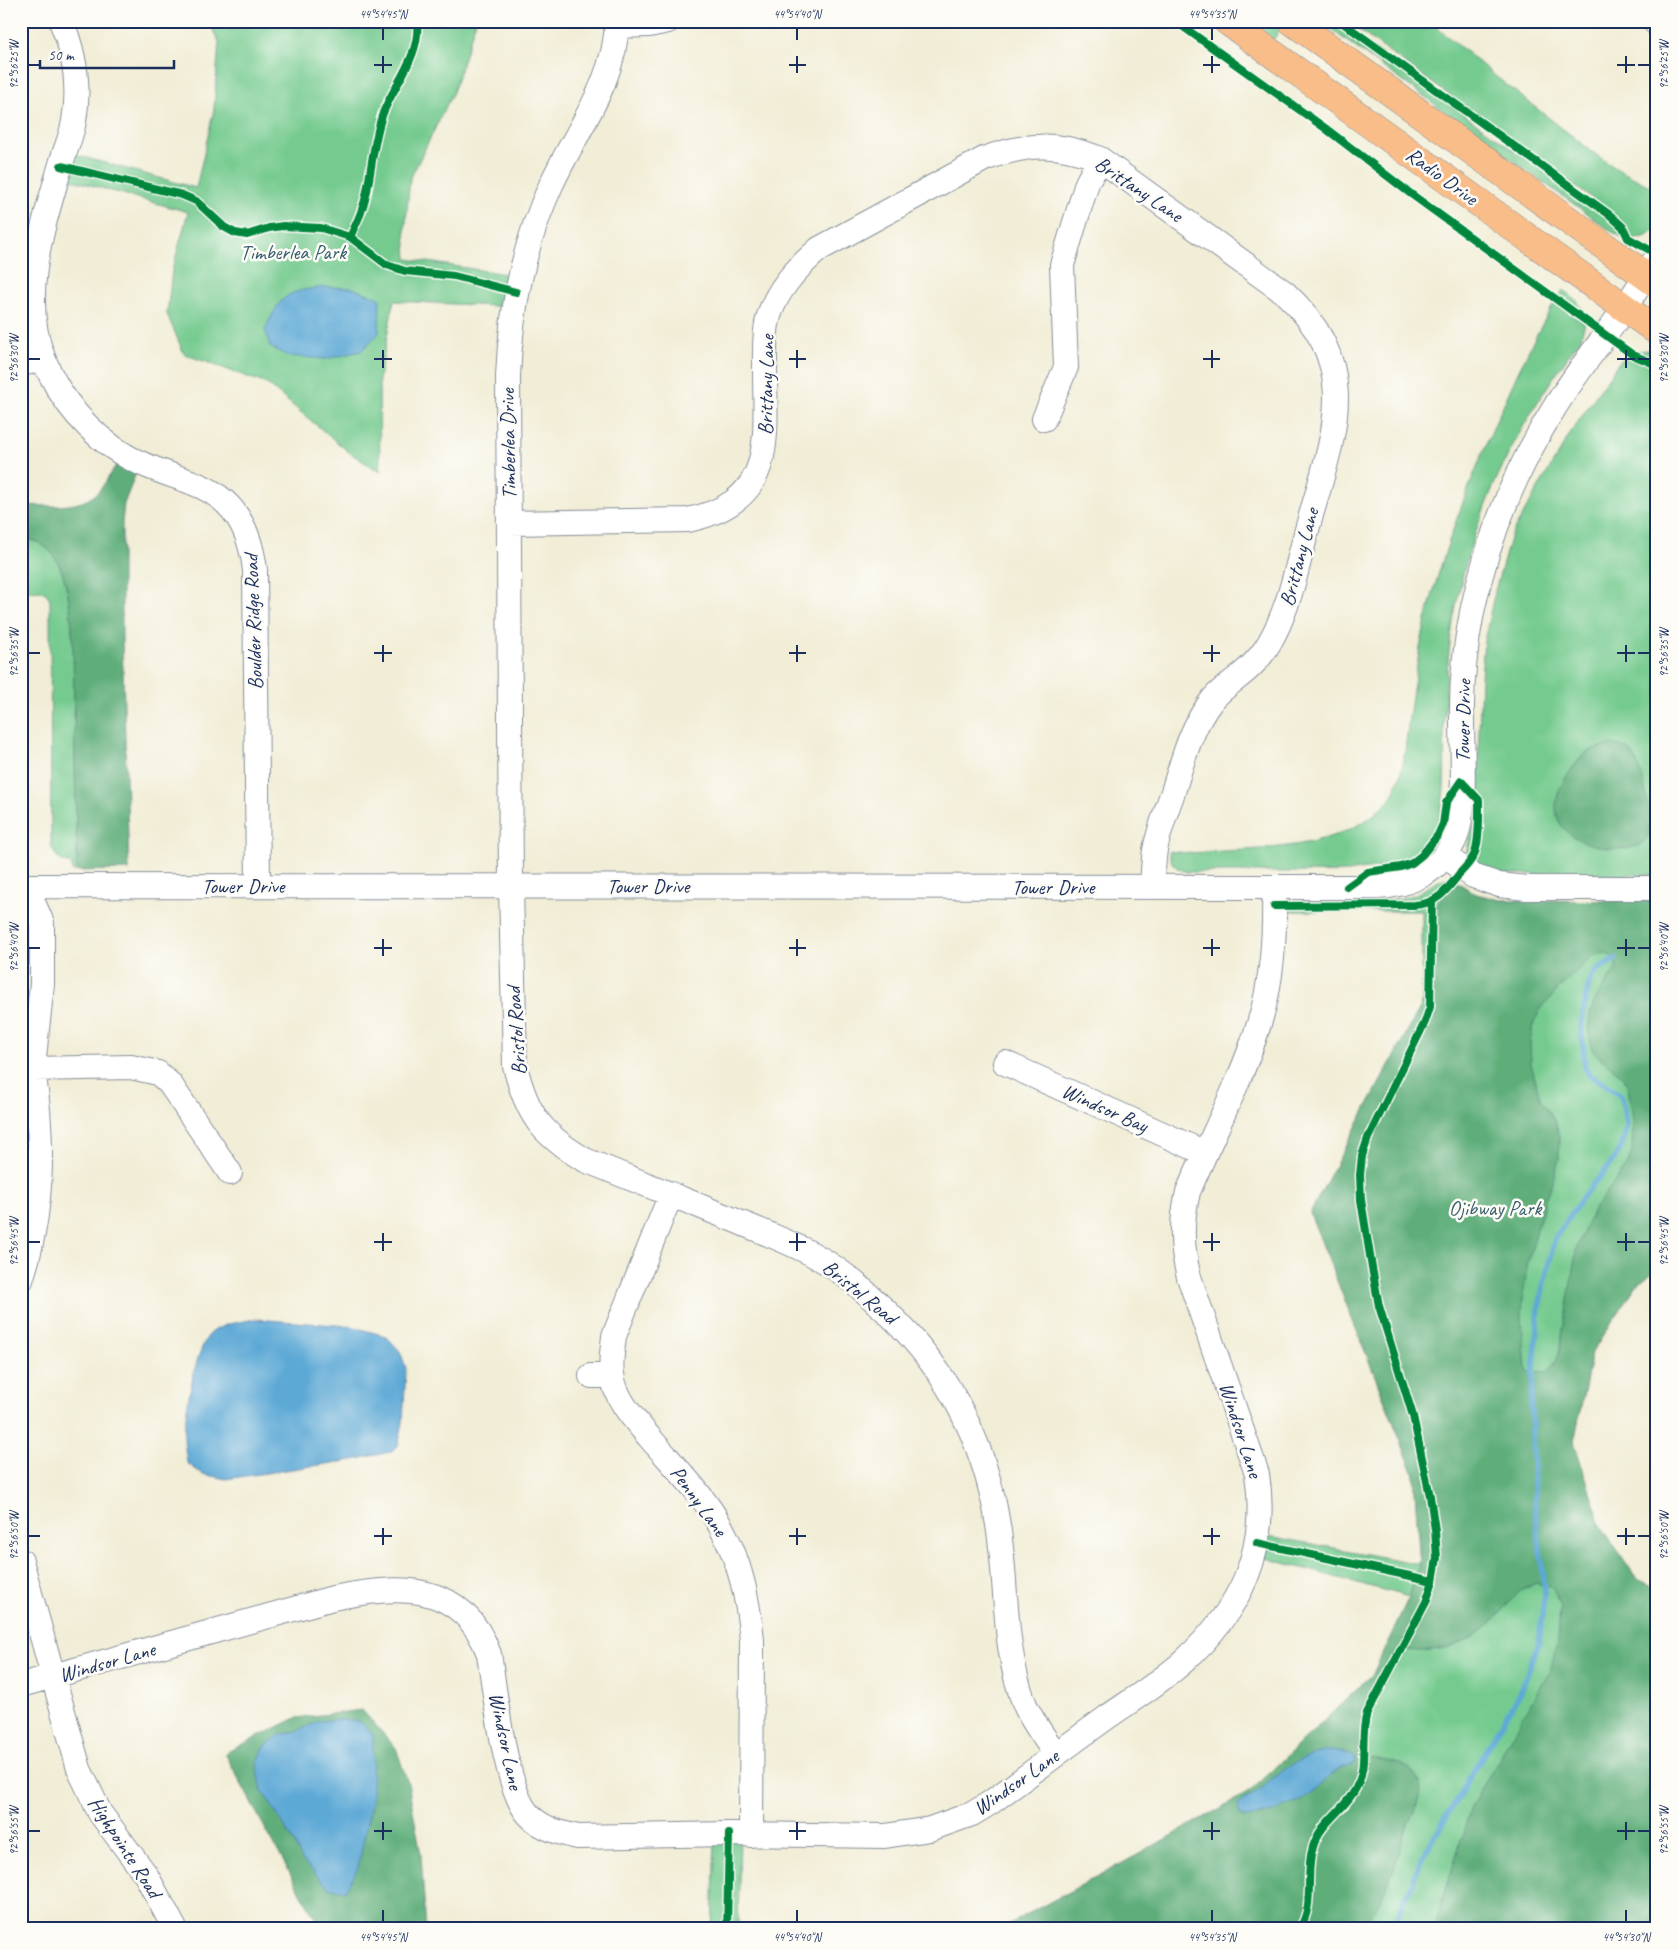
<svg xmlns="http://www.w3.org/2000/svg" width="1678" height="1950" font-family="Caveat,sans-serif">
<style>
.green{fill:#74ca8f;stroke:#487c76}
.forest{fill:#5fae7a;stroke:#3d6e6c;fill-rule:evenodd}
.water{fill:#5da9d6;stroke:#3c6c9a}
.lines{fill:none;stroke-linecap:round;stroke-linejoin:round}
.stream{stroke:#5da9d6;stroke-width:5.5}
.minor-casing{stroke:#868e9a;stroke-width:26}
.major-casing{stroke:#868e9a;stroke-width:29}
.minor{stroke:#fff;stroke-width:24}
.major{stroke:#f8bd89;stroke-width:28}
.cycleway-casing{stroke:#fdfcf7;stroke-width:11}
.cycleway{stroke:#00873e;stroke-width:8}
.ticks{fill:none;stroke:#1b2f5e;stroke-width:2}
.labels{text-anchor:middle;stroke-width:5;stroke-linejoin:round;paint-order:stroke}
.street-label{font-size:21px;fill:#1b2f5e;stroke:#fdfcf7}
.park-label{font-size:21px;fill:#365e6d;stroke:#fdfcf7}
.neatline{fill:none;stroke:#1b2f5e;stroke-width:2}
.ticks-label{font-size:12px;text-anchor:middle;fill:#1b2f5e}
</style>
<rect width="100%" height="100%" fill="#fdfcf7"/>
<filter id="ink" filterUnits="userSpaceOnUse"><feTurbulence type="fractalNoise" baseFrequency=".02" numOctaves="2"/><feDisplacementMap in="SourceGraphic" scale="10" xChannelSelector="R" yChannelSelector="G"/><feConvolveMatrix kernelMatrix="1 2 1 2 8 2 1 2 1" color-interpolation-filters="sRGB"/></filter>
<filter id="wash" filterUnits="userSpaceOnUse"><feTurbulence type="fractalNoise" baseFrequency=".0096" numOctaves="4" result="noise"/><feDisplacementMap in="SourceGraphic" scale="20" xChannelSelector="R" yChannelSelector="G"/><feGaussianBlur stdDeviation="1.12" result="paint"/><feColorMatrix in="noise" values="0 0 0 0 0 0 0 0 0 0 0 0 0 0 0 0 0 1.4 0 .05"/><feComposite in="paint" operator="in"/></filter>
<g filter="url(#wash)">
<rect width="100%" height="100%" fill="#f1edd6"/>
<!-- green -->
<path class="green" d="M208,21H476L453,92L410,179L405,232L407,259L520,276L514,307L394,301L379,378L380,472L350,453L267,384L184,354L167,314L172,271L188,212L58,176L65,152L196,188L214,109L219,42Z
M1247,21H1271L1281,28L1273,40Z
M1319,21H1335L1605,216L1619,228L1625,239L1611,231Z
M1346,21H1429L1494,75L1595,154L1617,169L1657,190V229L1645,237L1632,239L1625,225L1608,210Z
M1563,290L1577,301L1584,313L1559,297Z
M1555,302L1585,323L1580,340C1505,441 1457,545 1447,673C1446,691 1445,710 1444,728C1444,770 1452,834 1410,859C1398,867 1383,867 1368,869C1362,869 1355,871 1349,872C1331,873 1312,872 1294,872C1258,872 1222,872 1187,872C1175,869 1170,863 1169,851C1186,854 1205,852 1222,851C1274,849 1355,845 1389,799C1405,778 1405,744 1409,718C1413,687 1418,655 1425,624C1442,552 1468,486 1497,419C1515,379 1532,340 1555,302Z
M1648,350L1657,352V875L1501,874C1451,855 1469,856 1476,814L1481,678L1484,641L1495,591L1511,535L1571,432L1619,362L1633,352Z
M21,538C29,540 37,541 43,545C69,562 71,615 73,643L77,871H72V864C61,863 55,856 51,846L50,600C46,587 32,591 21,592Z
M1447,878L1453,880L1476,894L1500,900L1657,901V1268L1636,1286L1592,1352L1574,1442L1601,1526L1637,1579L1657,1588V1929H1000L1156,1845L1249,1792L1373,1674L1409,1597L1254,1555L1258,1534L1420,1564L1414,1474L1310,1213L1422,1004V911H1290L1295,904L1302,901L1399,899L1416,894L1440,880Z
M740,1834L738,1929H712L715,1835Z"/>
<!-- forest -->
<path class="forest" d="M117,464L136,473L124,504L122,523V638L129,870L77,871L73,643C71,615 69,562 43,545C37,541 29,539 21,538V505C44,505 78,511 97,493C105,485 110,473 117,464Z
M1616,745C1621,746 1626,747 1630,751C1641,760 1654,821 1649,834C1639,860 1586,847 1570,834C1546,816 1557,789 1571,770C1576,764 1580,757 1586,753C1596,747 1605,746 1616,745Z
M1457,882L1476,894L1500,900L1657,901V1268L1636,1286L1592,1352L1574,1442L1601,1526L1637,1579L1657,1588V1929H1434L1471,1807L1550,1670L1558,1641L1560,1608L1554,1591L1550,1586L1536,1583L1519,1592L1486,1628L1469,1639L1446,1648L1423,1651L1401,1650L1367,1713L1363,1724L1364,1758C1380,1759 1411,1762 1418,1780C1424,1798 1413,1811 1407,1827C1402,1841 1399,1856 1393,1871C1386,1891 1374,1910 1364,1929H1000L1156,1845L1249,1792L1373,1674L1409,1597L1420,1565L1414,1474L1310,1213L1422,1004L1436,907C1440,897 1451,891 1457,882ZM1605,953L1616,959V969L1596,998L1590,1013L1588,1029L1592,1049L1600,1058L1623,1076L1628,1088L1633,1119L1632,1151L1627,1166L1593,1210L1577,1246L1559,1353L1555,1363L1546,1373L1529,1372L1526,1367L1522,1322L1523,1292L1528,1262L1546,1197L1554,1177L1559,1159V1136L1556,1123L1540,1098L1531,1064L1530,1042L1534,1023L1540,1010L1556,992L1592,956ZM1330,1751L1351,1754L1354,1764C1348,1766 1341,1767 1336,1771C1328,1776 1322,1784 1315,1790C1303,1800 1257,1821 1242,1817L1241,1801Z
M362,1710L396,1748L408,1783L421,1854L426,1929H321L261,1821L225,1753L296,1718Z"/>
<!-- water -->
<path class="water" d="M325,287L352,288L380,298L379,333L361,351L326,359L288,356L270,347L265,329C283,293 285,292 325,287Z
M255,1319L350,1326L386,1336L400,1351L406,1368L403,1423L398,1446L390,1452L353,1460L226,1479L202,1474L187,1463C186,1454 184,1445 184,1436C185,1414 195,1347 211,1333C223,1323 241,1322 255,1319Z
M341,1719L361,1722L373,1734L372,1798L358,1868L345,1891L328,1887L302,1860L293,1841L262,1790L257,1765L264,1747L280,1735L297,1731L320,1721Z
M1330,1751L1351,1754L1354,1756L1356,1761L1354,1764C1348,1766 1341,1767 1336,1771C1327,1777 1321,1787 1312,1793C1293,1806 1269,1814 1246,1818L1240,1815L1238,1805C1242,1800 1247,1799 1251,1796C1280,1776 1292,1756 1330,1751Z"/>
<g class="lines">
<!-- stream -->
<path class="stream" d="M1392,1929L1421,1860L1521,1691L1539,1642L1545,1590L1535,1510L1531,1406L1539,1306L1555,1238L1584,1195L1609,1166L1622,1147L1627,1125L1622,1097L1604,1083L1589,1075L1585,1067L1581,1026L1588,986L1595,971L1616,959"/>
</g>
</g>
<g filter="url(#ink)">
<g class="lines">
<defs>
<path id="minor" d="M61,21C75,53 80,86 74,121C72,135 65,150 61,164C43,227 18,296 44,360C60,400 89,434 126,456C147,468 170,474 193,483C234,498 250,529 255,570L258,886
M617,21C616,82 575,132 551,185C523,247 511,308 508,376L511,887L515,1066C527,1115 542,1135 585,1160C632,1179 678,1197 724,1216C753,1228 783,1239 812,1254C835,1266 856,1283 875,1301C943,1361 984,1436 998,1525C1008,1585 1002,1648 1025,1705C1033,1723 1045,1739 1056,1754
M1654,21L1657,24
M617,26L649,25L668,21
M21,364L43,359
M1044,419L1066,367L1062,265L1087,183L1100,159
M509,523L688,520C777,501 765,441 765,368C765,351 764,335 768,319C776,290 797,268 819,249L984,159C1027,143 1057,142 1100,159L1285,293C1365,368 1333,435 1308,526C1298,562 1291,601 1274,634C1269,644 1263,654 1255,662C1243,676 1225,685 1213,699C1191,726 1183,760 1173,792C1166,811 1159,830 1155,850C1153,862 1153,875 1152,887
M1445,856L1473,876L1499,885L1527,888H1657
M21,886L1377,887C1409,886 1439,872 1454,841C1468,810 1461,743 1462,706C1462,675 1466,643 1472,612C1487,540 1514,473 1553,410C1575,374 1601,342 1625,308C1636,291 1646,274 1657,257
M26,886L42,923V984L34,1057
M21,1029C25,1043 31,1056 33,1070C44,1139 43,1213 21,1280
M1005,1063L1205,1153
M33,1069L131,1067L158,1073L170,1084L230,1173
M671,1194L614,1336C613,1348 610,1361 612,1374C615,1399 634,1419 650,1438C674,1466 703,1494 721,1527C741,1563 748,1600 752,1640L751,1835
M591,1376L612,1374
M21,1561L79,1769L100,1813L146,1875L175,1929
M21,1685L333,1598C398,1585 462,1580 489,1654C495,1690 505,1793 530,1816C543,1829 560,1833 578,1837L729,1834L885,1836L930,1829L972,1814L990,1803C1029,1775 1067,1746 1106,1718C1132,1700 1159,1683 1183,1662C1240,1610 1269,1552 1257,1474L1189,1277C1181,1247 1181,1222 1188,1192C1211,1137 1240,1084 1258,1027C1273,982 1275,934 1274,887"/>
<path id="major" d="M1227,21L1657,331
M1292,21L1657,284"/>
</defs>
<!-- minor casing -->
<use href="#minor" class="minor-casing"/>
<!-- major casing -->
<use href="#major" class="major-casing"/>
<!-- minor -->
<use href="#minor" class="minor"/>
<!-- major -->
<use href="#major" class="major"/>
<defs>
<path id="cycleway" d="M1175,21L1325,128L1411,194L1633,355L1657,365
M1340,21L1610,215L1623,227L1628,238L1657,254
M61,166L182,195L196,201L224,227L235,233L247,235L269,228L283,226L321,228L350,237L387,265L405,271L454,276L516,292
M350,237C357,222 364,208 367,191C372,165 374,138 383,113C395,83 421,55 417,21
M1274,906L1414,905C1437,904 1447,890 1460,873C1465,868 1471,861 1474,855C1480,841 1479,815 1479,800L1461,781L1446,803L1443,824L1438,835L1422,855L1412,863L1401,867L1368,872L1347,887
M1257,1543L1433,1581
M727,1929L729,1834
M1299,1929C1316,1905 1304,1874 1313,1847C1320,1822 1345,1810 1356,1788C1369,1765 1359,1737 1367,1713L1426,1602L1433,1581L1437,1558L1435,1530L1430,1496L1413,1416L1379,1306L1372,1268L1361,1200L1360,1175L1362,1156L1368,1138L1425,1022L1430,1007L1432,901"/>
</defs>
<!-- cycleway casing -->
<use href="#cycleway" class="cycleway-casing"/>
<!-- cycleway -->
<use href="#cycleway" class="cycleway"/>
</g>
</g>
<!-- ticks -->
<path class="ticks" d="M383,28V40M797,28V40M1212,28V40M383,56V73M797,56V73M1212,56V73M1626,56V73M28,65H40M374,65H392M789,65H806M1203,65H1220M1617,65H1635M1638,65H1650M383,350V368M797,350V368M1212,350V368M1626,350V368M28,359H40M374,359H392M789,359H806M1203,359H1220M1617,359H1635M1638,359H1650M383,645V662M797,645V662M1212,645V662M1626,645V662M28,653H40M374,653H392M789,653H806M1203,653H1220M1617,653H1635M1638,653H1650M383,939V956M797,939V956M1212,939V956M1626,939V956M28,948H40M374,948H392M789,948H806M1203,948H1220M1617,948H1635M1638,948H1650M383,1233V1251M797,1233V1251M1212,1233V1251M1626,1233V1251M28,1242H40M374,1242H392M789,1242H806M1203,1242H1220M1617,1242H1635M1638,1242H1650M383,1528V1545M797,1528V1545M1212,1528V1545M1626,1528V1545M28,1536H40M374,1536H392M789,1536H806M1203,1536H1220M1617,1536H1635M1638,1536H1650M383,1822V1840M797,1822V1840M1212,1822V1840M1626,1822V1840M28,1831H40M374,1831H392M789,1831H806M1203,1831H1220M1617,1831H1635M1638,1831H1650M383,1910V1922M797,1910V1922M1212,1910V1922M1626,1910V1922"/>
<g class="labels">
<!-- street labels -->
<g class="street-label">
<text transform="translate(1442 176) rotate(36)" y="7">Radio Drive</text>
<text transform="translate(1139 189) rotate(34)" y="7">Brittany Lane</text>
<text transform="translate(766 385) rotate(-89)" y="7">Brittany Lane</text>
<text transform="translate(508 444) rotate(-91)" y="7">Timberlea Drive</text>
<text transform="translate(1299 557) rotate(-75)" y="7">Brittany Lane</text>
<text transform="translate(253 622) rotate(-92)" y="7">Boulder Ridge Road</text>
<text transform="translate(1463 721) rotate(-89)" y="7">Tower Drive</text>
<text x="243" y="893">Tower Drive</text>
<text x="648" y="893">Tower Drive</text>
<text x="1053" y="894">Tower Drive</text>
<text transform="translate(516 1031) rotate(-94)" y="7">Bristol Road</text>
<text transform="translate(1105 1108) rotate(24)" y="7">Windsor Bay</text>
<text transform="translate(860 1292) rotate(39)" y="7">Bristol Road</text>
<text transform="translate(1241 1430) rotate(72)" y="7">Windsor Lane</text>
<text transform="translate(699 1501) rotate(54)" y="7">Penny Lane</text>
<text transform="translate(107 1662) rotate(-16)" y="7">Windsor Lane</text>
<text transform="translate(506 1741) rotate(78)" y="7">Windsor Lane</text>
<text transform="translate(1016 1782) rotate(-35)" y="7">Windsor Lane</text>
<text transform="translate(125 1847) rotate(57)" y="7">Highpointe Road</text>
</g>
<!-- park labels -->
<g class="park-label">
<text x="293" y="259">Timberlea Park</text>
<text x="1495" y="1215">Ojibway Park</text>
</g>
</g>
<!-- margin -->
<rect width="1678" height="1950" fill="none" stroke="#fdfcf7" stroke-width="55"/>
<!-- scale -->
<path d="M40 60v8h134v-8" fill="none" stroke="#1b2f5e" stroke-width="2.5"/>
<text x="48" y="60" font-size="15" fill="#1b2f5e" stroke="#fdfcf7" stroke-width="4" paint-order="stroke">50 m</text>
<rect x="28" y="28" width="1622" height="1894" class="neatline"/>
<g class="ticks-label">
<text x="383" y="18">44°54'45"N</text>
<text x="797" y="18">44°54'40"N</text>
<text x="1212" y="18">44°54'35"N</text>
<text transform="translate(1664 65) rotate(-90)" y="4">92°56'25"W</text>
<text transform="translate(14 65) rotate(-90)" y="4">92°56'25"W</text>
<text transform="translate(1664 359) rotate(-90)" y="4">92°56'30"W</text>
<text transform="translate(14 359) rotate(-90)" y="4">92°56'30"W</text>
<text transform="translate(1664 653) rotate(-90)" y="4">92°56'35"W</text>
<text transform="translate(14 653) rotate(-90)" y="4">92°56'35"W</text>
<text transform="translate(1664 948) rotate(-90)" y="4">92°56'40"W</text>
<text transform="translate(14 948) rotate(-90)" y="4">92°56'40"W</text>
<text transform="translate(1664 1242) rotate(-90)" y="4">92°56'45"W</text>
<text transform="translate(14 1242) rotate(-90)" y="4">92°56'45"W</text>
<text transform="translate(1664 1536) rotate(-90)" y="4">92°56'50"W</text>
<text transform="translate(14 1536) rotate(-90)" y="4">92°56'50"W</text>
<text transform="translate(1664 1831) rotate(-90)" y="4">92°56'55"W</text>
<text transform="translate(14 1831) rotate(-90)" y="4">92°56'55"W</text>
<text x="383" y="1941">44°54'45"N</text>
<text x="797" y="1941">44°54'40"N</text>
<text x="1212" y="1941">44°54'35"N</text>
<text x="1626" y="1941">44°54'30"N</text>
</g>
</svg>
